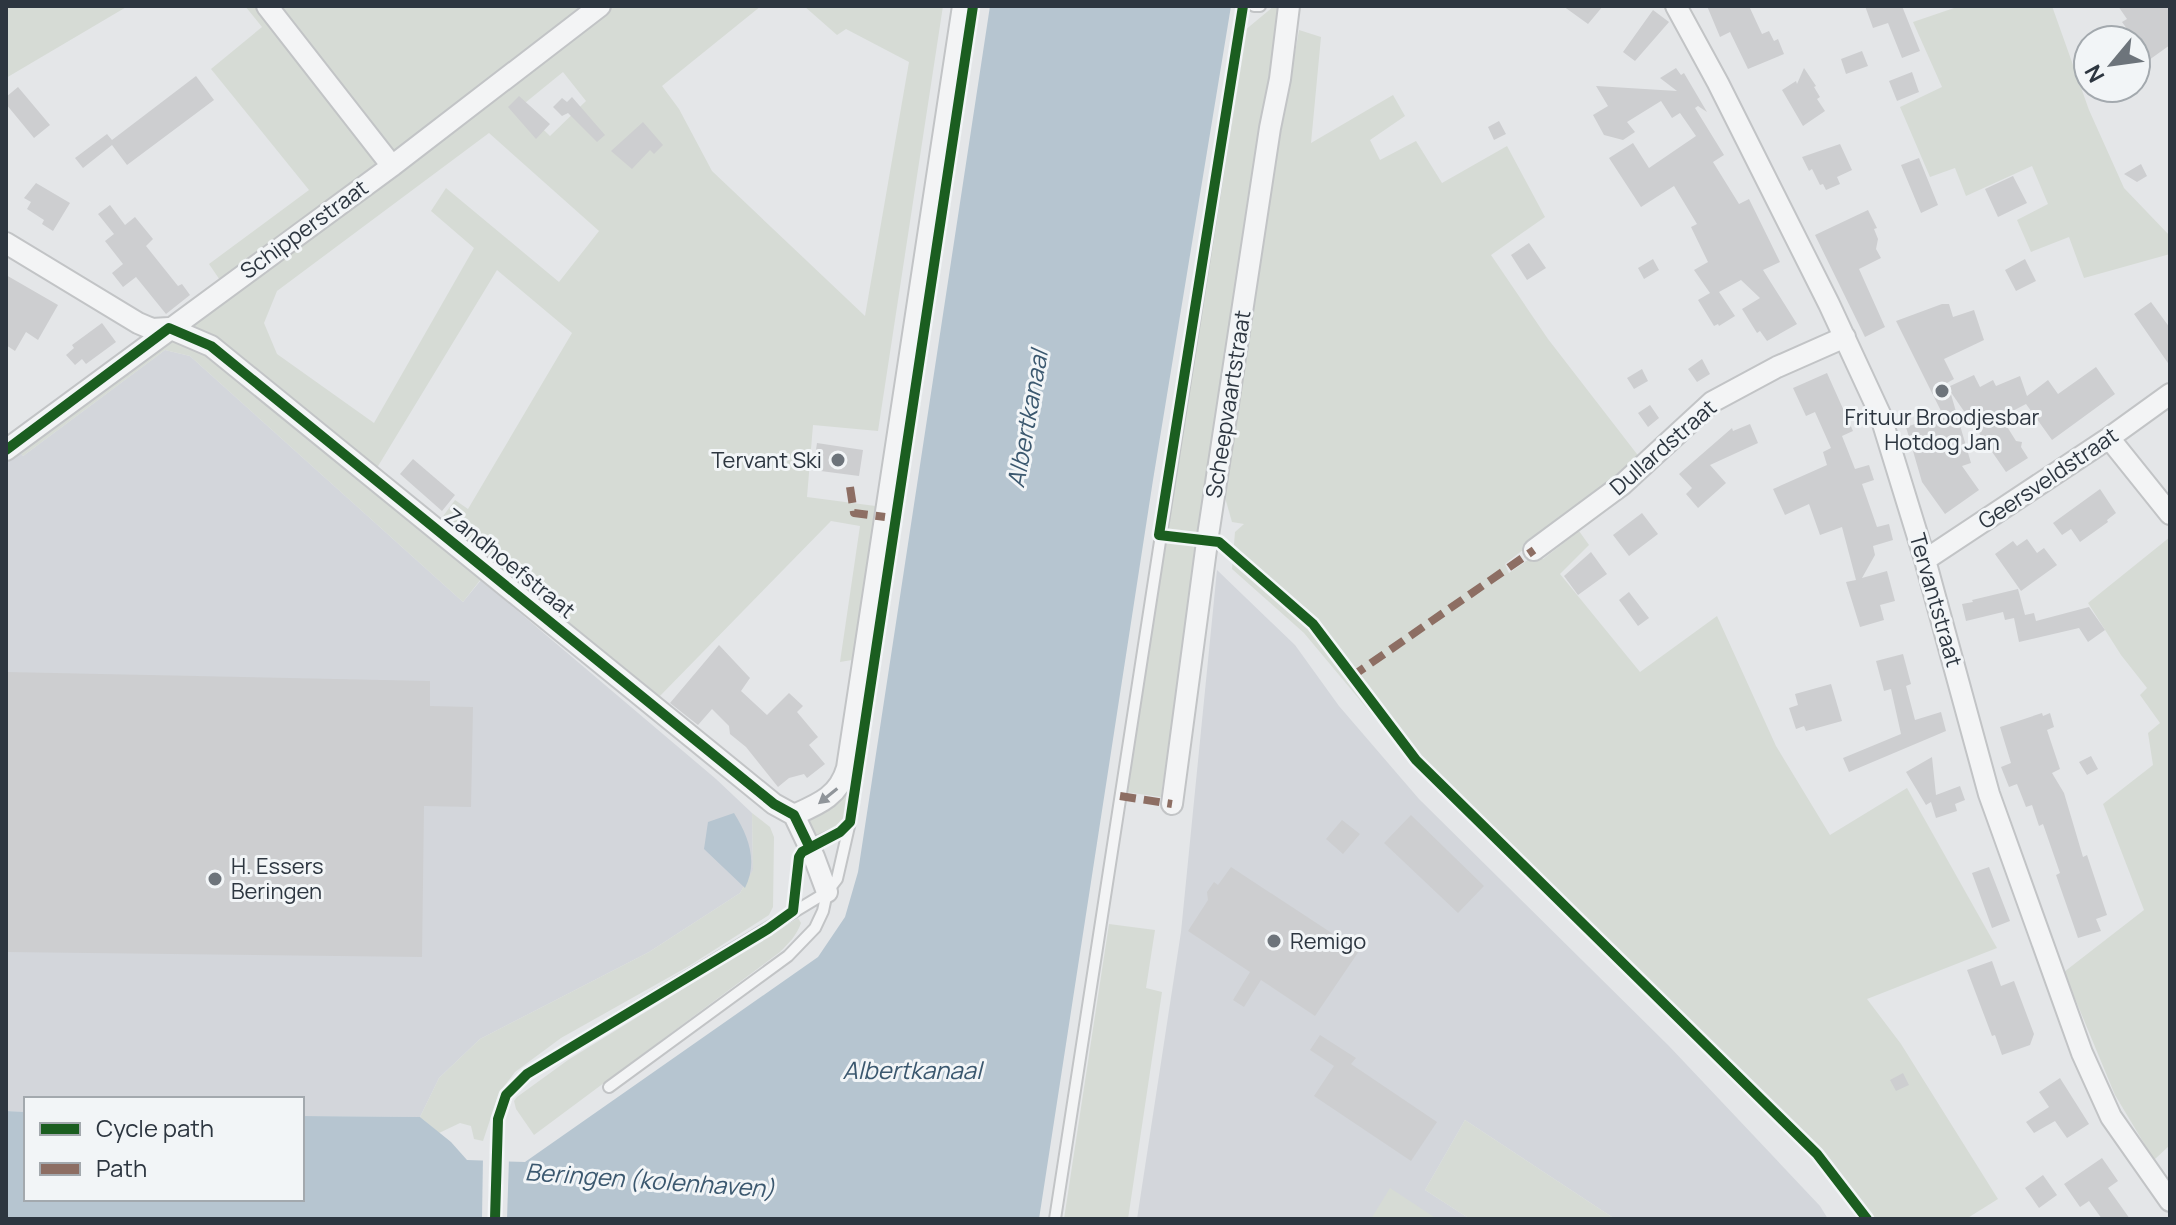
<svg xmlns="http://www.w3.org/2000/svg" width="2176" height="1225" font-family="Manrope,sans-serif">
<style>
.built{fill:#d3d6db}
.green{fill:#d6dbd5;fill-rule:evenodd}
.water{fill:#b6c5d0}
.pier{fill:#e4e6e8}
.building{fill:#cdced0}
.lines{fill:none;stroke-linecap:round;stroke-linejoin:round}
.service-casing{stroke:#c2c4c6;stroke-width:14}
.minor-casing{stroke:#c2c4c6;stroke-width:24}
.service{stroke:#f3f4f5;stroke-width:10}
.minor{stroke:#f3f4f5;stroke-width:20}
.quiet{stroke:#8d6e63;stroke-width:8;stroke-dasharray:16 8;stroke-linecap:butt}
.cycleway-casing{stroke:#f2f5f7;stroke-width:15}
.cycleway{stroke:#1b5e20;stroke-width:10}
.oneway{fill:#90959a}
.poi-dot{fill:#6d747b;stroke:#f2f5f7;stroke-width:3}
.labels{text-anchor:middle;stroke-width:6;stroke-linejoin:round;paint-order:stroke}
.street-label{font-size:22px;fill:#2d3640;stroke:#f2f5f7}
.poi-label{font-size:22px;fill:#2d3640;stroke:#f2f5f7;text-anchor:start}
.water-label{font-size:24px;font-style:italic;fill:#3b586f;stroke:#f2f5f7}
</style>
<rect width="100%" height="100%" fill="#e4e6e8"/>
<!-- built -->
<path class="built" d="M165,350L190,356L463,602L481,580L716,779L752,813L753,871L740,893L649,952L480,1039L439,1078L420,1117L302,1116V1099H26V1112L6,1111V456L17,448L23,456Z
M1217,570L1295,645L1339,706L1419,799L1669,1046L1820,1206L1828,1219H1615L1465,1120L1425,1190L1470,1219H1137L1181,932Z"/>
<!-- green -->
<path class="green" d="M6,6H128L6,78Z
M245,6H761L662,86L679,109L712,171L865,316L909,62L846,29L837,35L804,6H943L878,431L813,425L807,497L883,507L858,659L840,662L860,526L831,521L658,698L441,519L455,500L468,509L572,333L497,270L366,486L481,579L463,602L190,356L165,350L23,456L17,448L226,289L209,264L309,190L211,69L262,27ZM563,72L586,101L550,136L520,107ZM489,133L599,231L559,282L446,188L431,211L474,248L374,423L277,354L264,323L277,291Z
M1274,6H1282L1199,538L1164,532L1240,50L1244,31Z
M1960,6H2052L2089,110L2124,188L2170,236V254L2084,278L2069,237L2031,252L2017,220L2048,204L2032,166L1966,196L1955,168L1930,177L1900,107L1942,87L1913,22Z
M1299,30L1321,37L1311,143L1393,95L1405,116L1370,140L1380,160L1416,141L1442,183L1507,146L1545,217L1491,255L1548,339L1640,458L1505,564L1509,573L1535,555L1543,559L1579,531L1589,545L1560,574L1640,672L1717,616L1776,746L1830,835L1907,788L1997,948L1867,999L1901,1044L1998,1199L1966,1219H1859L1814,1159L1410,760L1304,633L1232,569L1235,532L1244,524L1232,522L1222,487L1233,403Z
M2170,537V1145L2154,1160L2115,1095L2064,972L2144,910L2103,804L2153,765L2148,733L2160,723L2140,695L2147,688L2121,655L2088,603Z
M1163,539L1198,544L1161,797L1125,792Z
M848,789H851L843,824L816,839L809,824L810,818L836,804Z
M752,813L770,827L774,837L773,907L769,915L689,966L561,1038L515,1072L499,1093L483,1141L474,1139L471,1126L460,1123L439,1133L420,1117L439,1078L480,1039L649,952L740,893L753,870Z
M798,918L801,923C797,935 789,943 780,952L534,1135L516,1109L514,1101L517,1097L568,1060Z
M1109,924L1155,930L1146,988L1162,992L1128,1219H1064Z
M1465,1120L1615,1219H1470L1425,1190Z
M1390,1188L1437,1219H1371Z"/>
<!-- water -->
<path class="water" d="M990,6H1231L1153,480L1039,1219H6V1111L26,1112V1199H302V1116L420,1117L451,1142L467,1160L525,1162L818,957L845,917L858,872Z
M734,813C749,837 758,862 745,888L704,849L708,822Z"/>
<!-- pier -->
<path class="pier" d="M483,1157L509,1158L507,1219H482Z"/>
<!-- building -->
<path class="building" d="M1563,6H1603L1588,24Z
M1707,6H1749L1762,34L1769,31L1774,41L1778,39L1784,54L1748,69L1730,32L1720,37Z
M1865,6H1902L1920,51L1902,58L1888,23L1873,28Z
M2118,6H2170V45L2149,60L2122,22L2127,19Z
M1653,10L1669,22L1635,61L1623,52Z
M1862,51L1868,66L1846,74L1841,59Z
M1676,68L1681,75L1684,73L1707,112L1698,106L1695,108L1724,155L1713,162L1739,204L1749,199L1780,262L1763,270L1797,324L1767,341L1760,331L1757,333L1742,309L1760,298L1741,280L1719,292L1735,316L1719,326L1718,324L1714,326L1698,300L1710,293L1694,270L1708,262L1691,227L1697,224L1674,186L1641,207L1609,158L1633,143L1649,168L1696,136L1680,113L1672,118L1661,101L1627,122L1635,132L1623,140L1604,135L1593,115L1608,106L1596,86L1677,91L1660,78Z
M1804,68L1816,86L1814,87L1820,97L1817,99L1825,111L1803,126L1782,90L1796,81L1797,84Z
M1912,72L1919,92L1897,101L1889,81Z
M196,76L214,100L127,165L112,145L83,168L75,158L107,134L112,140Z
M18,87L50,125L34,138L6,104V97Z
M519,96L550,124L536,139L508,107Z
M572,97L605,135L597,142L568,113L562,116L553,107L562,98L567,102Z
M1499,121L1506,134L1494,140L1488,127Z
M643,122L663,145L654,154L650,150L632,169L611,151Z
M1840,144L1852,170L1837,177L1840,184L1826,190L1823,184L1820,185L1812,169L1809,171L1802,157Z
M1919,158L1938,205L1921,213L1901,165Z
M2141,164L2147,176L2137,182L2124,174Z
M2013,176L2027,203L1998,217L1985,189Z
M36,183L70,203L53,231L42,224L44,220L27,209L31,202L24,198Z
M110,205L125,225L135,217L153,239L146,246L178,286L182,284L190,295L166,314L136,277L123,287L112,273L123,264L105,241L114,234L98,214Z
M1868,210L1877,228L1874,229L1878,239L1876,249L1881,258L1859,269L1885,327L1865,337L1815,235Z
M1529,243L1546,268L1527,280L1511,255Z
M1653,259L1659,270L1644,279L1638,268Z
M2025,259L2036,281L2016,291L2005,270Z
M6,275L58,305L38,340L26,332L15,351L6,345Z
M2151,302L2170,328V366L2134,314Z
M1942,304H1949L1953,317L1974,310L1984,340L1944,359L1954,379L1947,383L1948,387L1974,375L1980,387L1993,380L1996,386L2020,376L2027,396L2048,380L2058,394L2096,367L2115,394L2052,440L2026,404L2001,417L2016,441L2022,442L2021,447L2028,458L2006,472L1950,391L1971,463L1962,466L1979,490L1945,514L1922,482L1906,427L1943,415L1896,321Z
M102,323L116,342L86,364L82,359L75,365L66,355L74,348L72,345Z
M1702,359L1710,374L1697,382L1688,369Z
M1642,369L1648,381L1634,389L1627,378Z
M1827,373L1853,431L1842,436L1855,469L1869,465L1874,480L1862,484L1877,527L1889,524L1893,540L1873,546L1875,555L1862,578L1887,571L1895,601L1880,605L1884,620L1860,627L1846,582L1856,580L1842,527L1820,535L1809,504L1785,515L1773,489L1827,465L1823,452L1831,448L1815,412L1806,416L1793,388Z
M1650,405L1659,418L1648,427L1638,413Z
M1750,424L1758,443L1710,465L1726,483L1698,508L1686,494L1692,488L1679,474L1732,428L1733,431Z
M817,443L863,450L859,476L813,470Z
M413,459L455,495L442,511L400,474Z
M2100,489L2116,513L2107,520L2108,522L2080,542L2071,529L2062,535L2053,523Z
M1642,513L1658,534L1629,556L1613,535Z
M2027,539L2037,553L2044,548L2057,565L2021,591L1995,554L2013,541L2017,546Z
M1591,552L1607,574L1578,595L1564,576Z
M2018,589L2025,615L2034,613L2036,621L2089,607L2105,630L2088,642L2079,628L2019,642L2014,618L2005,620L2003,612L1966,621L1962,604L1973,602L1972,600Z
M1629,592L1649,618L1638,626L1619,600Z
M719,645L750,678L741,691L767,715L789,693L803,706L797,712L818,737L809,745L825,764L807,778L804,774L789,778L778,787L746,747L730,734L729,726L712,709L698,725L670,703Z
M1903,654L1911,684L1906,686L1915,720L1941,712L1946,731L1849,772L1843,758L1901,734L1891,689L1884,691L1876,661Z
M6,672L430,681V706L473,707L471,807L424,806L422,957L6,952Z
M1831,684L1842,721L1806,731L1804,726L1796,729L1789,708L1798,705L1795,694Z
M2042,713L2043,716L2050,713L2054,727L2047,730L2060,769L2052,773L2064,793L2083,857L2087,855L2107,915L2096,919L2101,931L2078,938L2056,875L2060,873L2043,824L2039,826L2032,805L2026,807L2017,784L2009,787L2001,767L2011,763L2000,727Z
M2091,756L2098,769L2087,775L2079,762Z
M1932,757L1936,795L1960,786L1965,800L1955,804L1957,811L1936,818L1931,802L1926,805L1906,772Z
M1411,815L1484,886L1458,913L1384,843Z
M1342,820L1360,834L1343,854L1326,839Z
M1231,867L1359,951L1315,1016L1261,980L1244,1007L1233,1000L1250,972L1188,931L1208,900L1207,892L1214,882L1218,885Z
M1989,867L2010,921L1992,928L1972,873Z
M1992,961L2001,986L2014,981L2034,1034L2030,1045L2002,1055L1995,1035L1992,1036L1967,970Z
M1320,1035L1356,1058L1351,1064L1437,1122L1411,1161L1314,1096L1334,1066L1310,1050Z
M1903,1073L1909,1085L1896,1091L1890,1080Z
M2060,1078L2089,1124L2067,1138L2055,1121L2034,1133L2026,1122L2049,1107L2039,1092Z
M2102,1158L2118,1181L2108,1188L2130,1219H2102L2089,1201L2080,1207L2064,1184Z
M2043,1175L2057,1195L2039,1208L2025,1188Z"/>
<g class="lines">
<defs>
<path id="service" d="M1254,6H1260
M809,846L840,832L850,822L973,6
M609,1087L788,956L815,928L823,911L827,892
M495,1219L498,1119L506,1095L527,1074L827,892L837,879L850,822
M1055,1219L1243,6"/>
<path id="minor" d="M267,6L392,166
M1676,6L1718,83L1829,304L1880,414L1925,560L1989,794L2082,1053L2111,1117L2170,1201
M6,243L138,323L152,329L169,328L211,346L774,804L794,815L814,857L827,892
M2109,438L2170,514
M6,450L392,166L600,6
M1534,550L1623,484L1712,402L1777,367L1845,337
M1925,560L2109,438L2170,394
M1172,804L1207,542L1270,128L1280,79L1289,6
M794,815C819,804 839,796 847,768L963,6"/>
</defs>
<!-- service casing -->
<use href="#service" class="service-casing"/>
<!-- minor casing -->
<use href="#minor" class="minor-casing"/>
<!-- service -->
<use href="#service" class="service"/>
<!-- minor -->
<use href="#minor" class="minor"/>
<!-- quiet -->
<path class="quiet" d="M850,487L854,513L885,517
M1351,677L1534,550
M1120,796L1172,804"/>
<defs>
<path id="cycleway" d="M1243,6L1159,535L1219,542L1313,624L1416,760L1817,1154L1867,1219
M6,450L169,328L211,346L774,804L794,815L809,846
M495,1219L498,1119L506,1095L527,1074L768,929L793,911L799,857L802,852L840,832L850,822L973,6"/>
</defs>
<!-- cycleway casing -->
<use href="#cycleway" class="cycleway-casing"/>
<!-- cycleway -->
<use href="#cycleway" class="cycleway"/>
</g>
<!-- one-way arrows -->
<defs><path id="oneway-solid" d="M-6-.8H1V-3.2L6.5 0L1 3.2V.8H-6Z" transform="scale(2)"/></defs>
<use class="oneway" href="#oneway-solid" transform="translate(828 796) rotate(141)"/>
<!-- markers -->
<g class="poi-dot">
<circle cx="1942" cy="391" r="8"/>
<circle cx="838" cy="460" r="8"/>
<circle cx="215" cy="879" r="8"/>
<circle cx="1274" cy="941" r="8"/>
</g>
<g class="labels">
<!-- street labels -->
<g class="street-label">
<text transform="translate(304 229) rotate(-36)" y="8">Schipperstraat</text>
<text transform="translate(1228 404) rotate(-81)" y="8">Scheepvaartstraat</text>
<text transform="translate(1663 447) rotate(-41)" y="8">Dullardstraat</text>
<text transform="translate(2048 478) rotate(-34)" y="8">Geersveldstraat</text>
<text transform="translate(510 563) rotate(39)" y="8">Zandhoefstraat</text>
<text transform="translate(1936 600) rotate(74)" y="8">Tervantstraat</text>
</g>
<!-- poi labels -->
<g class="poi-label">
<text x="1942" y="425" text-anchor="middle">Frituur Broodjesbar<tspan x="1942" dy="25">Hotdog Jan</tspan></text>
<text x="822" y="468" text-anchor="end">Tervant Ski</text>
<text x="231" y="874">H. Essers<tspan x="231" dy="25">Beringen</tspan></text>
<text x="1290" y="949">Remigo</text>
</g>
<!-- water labels -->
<g class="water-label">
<text transform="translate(1028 419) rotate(-80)" y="8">Albertkanaal</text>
<text x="912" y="1079">Albertkanaal</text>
<text transform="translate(650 1181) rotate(4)" y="8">Beringen (kolenhaven)</text>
</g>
</g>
<!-- border -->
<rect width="2176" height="1225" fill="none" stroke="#2d3640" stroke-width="16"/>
<!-- legend -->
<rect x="24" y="1097" width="280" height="104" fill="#f2f5f7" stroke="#a3a9ae" stroke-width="2"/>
<rect x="40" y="1123" width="40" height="12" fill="#1b5e20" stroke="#a3a9ae" stroke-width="2"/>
<text x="96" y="1137" font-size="24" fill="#2d3640">Cycle path</text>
<rect x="40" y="1163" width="40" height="12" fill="#8d6e63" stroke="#a3a9ae" stroke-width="2"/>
<text x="96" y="1177" font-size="24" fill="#2d3640">Path</text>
<!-- north arrow -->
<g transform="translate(2112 64) rotate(241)"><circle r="38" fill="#f2f5f7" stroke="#a3a9ae" stroke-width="2"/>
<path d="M0-6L14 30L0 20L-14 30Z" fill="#6d747b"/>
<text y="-12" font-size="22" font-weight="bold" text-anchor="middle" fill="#2d3640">N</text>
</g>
</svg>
